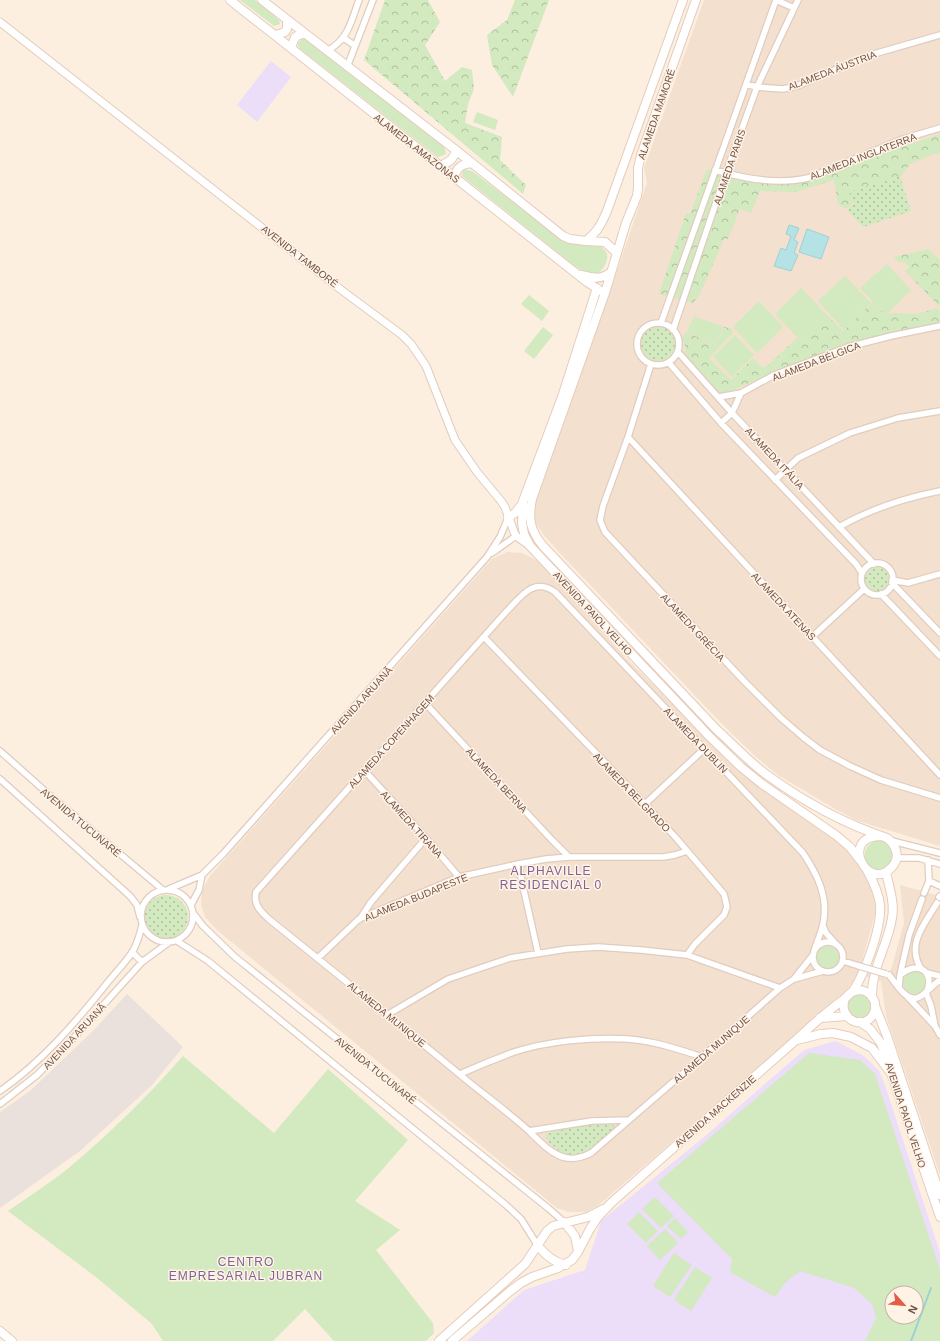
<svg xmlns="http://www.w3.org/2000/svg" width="940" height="1341" font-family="Arial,sans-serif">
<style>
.residential{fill:#f3e0cf}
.industrial{fill:#eae1dc}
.education{fill:#ecddf8;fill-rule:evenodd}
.grass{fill:#d3e9bf;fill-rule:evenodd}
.forest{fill:url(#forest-crowns)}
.park{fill:url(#park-dots)}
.water{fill:#b5e2e4;stroke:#9cd2d6}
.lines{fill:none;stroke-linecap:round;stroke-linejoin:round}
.stream{stroke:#9cd2d6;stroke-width:2}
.minor-casing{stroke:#e1ccbf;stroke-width:8}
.tertiary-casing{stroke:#e1ccbf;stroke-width:9}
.secondary-casing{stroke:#e6ccbc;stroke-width:10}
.minor{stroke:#fff;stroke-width:5.5}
.tertiary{stroke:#fff;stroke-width:7}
.secondary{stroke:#fff;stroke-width:8}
.minor-bridge-casing{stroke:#e1ccbf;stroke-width:8;stroke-linecap:butt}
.minor-bridge{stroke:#fff;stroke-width:5.5}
.labels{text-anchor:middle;stroke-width:3;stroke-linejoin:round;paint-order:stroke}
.street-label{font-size:10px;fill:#725348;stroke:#fff3e6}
.quarter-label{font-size:12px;letter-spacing:1px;fill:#806395;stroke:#fff3e6}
</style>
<defs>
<pattern id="forest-crowns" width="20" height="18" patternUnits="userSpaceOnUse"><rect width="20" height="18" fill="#d3e9bf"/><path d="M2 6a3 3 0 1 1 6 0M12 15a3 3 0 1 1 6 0" fill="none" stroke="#b0bf9d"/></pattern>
<pattern id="park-dots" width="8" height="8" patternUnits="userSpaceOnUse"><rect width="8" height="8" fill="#d3e9bf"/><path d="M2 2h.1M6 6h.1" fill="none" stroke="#b0bf9d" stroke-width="1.8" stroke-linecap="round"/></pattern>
</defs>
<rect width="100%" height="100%" fill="#fcefe0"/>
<!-- residential -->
<path class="residential" d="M704,0H940V846L858,821L837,810L778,775L756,757L721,723L558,551L543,534L534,521V508L606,303L647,183L644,168Z
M507,552L522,553L536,560L550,573L628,660L745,776L834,839L851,854L868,877L875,890L877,907L861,965L890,973L904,923L900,885L940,896V1175L886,1016L881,981L859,974L845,993L601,1203L586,1212H569L557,1208L218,931L205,917L201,904L202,891L210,876L492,559Z"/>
<!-- industrial -->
<path class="industrial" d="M127,994L183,1047L152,1085L80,1151L0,1208V1112L30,1091L93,1031Z"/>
<!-- education -->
<path class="education" d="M271,61L291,77L257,122L237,105Z
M836,1041L864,1056L879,1071L885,1085L940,1253V1341H467L524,1290L585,1270L601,1221L704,1137L804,1050ZM892,1293H916V1317H892Z"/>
<!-- grass -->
<path class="grass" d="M240,0H255L279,20L280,24L274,26Z
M302,38L316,45L444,146L446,154L438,157L299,48L298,44Z
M477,112L498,120L495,130L473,122Z
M463,169L472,171L567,243L601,246C603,248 606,251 607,254C609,263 600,276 591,274C586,273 580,269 576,267L462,176Z
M887,264L911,290L886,315L860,288Z
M845,276L871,303L844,330L818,301Z
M801,288L828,316L802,342L775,314Z
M529,295L549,311L542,321L521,304Z
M759,301L783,327L757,353L733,327Z
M694,316L723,327L716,344L687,332Z
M543,327L553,335L534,359L524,351Z
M735,335L754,355L732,377L713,357Z
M876,840L886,841L894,853L889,867C886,868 883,870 880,870C863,872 858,848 876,840Z
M815 958a12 12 0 1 1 24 0a12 12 0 1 1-24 0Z
M903 982a12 12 0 1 1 24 0a12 12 0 1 1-24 0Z
M847 1006a13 13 0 1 1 26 0a13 13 0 1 1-26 0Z
M809,1053L860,1060L875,1074L940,1270V1341H865L876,1318L872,1304L854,1288L800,1271L785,1283L775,1297L730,1272L732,1259L657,1183ZM892,1293H916V1317H892Z
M183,1056L274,1133L328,1069L408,1140L355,1201L400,1230L376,1250L433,1323L434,1333L426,1341H334L305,1309L273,1341H163L152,1324L96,1277L8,1211C28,1197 50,1183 70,1167C110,1133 148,1096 183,1056Z
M655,1197L674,1216L661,1228L642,1209Z
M639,1212L658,1231L646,1243L627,1224Z
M675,1218L688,1232L681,1239L667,1226Z
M665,1229L678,1243L660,1260L647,1246Z
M674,1253L692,1265L670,1297L653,1286Z
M695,1267L712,1278L691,1311L674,1300Z"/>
<!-- forest -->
<path class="forest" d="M385,0H428L440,22L425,45L445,81L462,67L472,70L474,89L468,104L465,123L502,137L500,160L526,185L523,194L364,60Z
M515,0H549L513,97L492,65L487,35L507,20Z
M940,134V154H933L909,165L901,176L849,192L853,203L846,209L838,204L834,180L795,192L760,191L751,213L740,209L728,239H724L699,296L693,303L659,294L686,213L690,214L707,169L748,182L795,184Z
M928,249L940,260V307L905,271L909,267L904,261L899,263L894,257Z
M873,302L886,315L891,313L917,314L937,308L940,312V323L853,342L788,366L724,394L717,391L685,356V346L682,337L686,332L716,345L724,327L732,329L733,333L709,358L731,380L753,358L762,367L767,366L797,338L802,342L828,316L843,331Z"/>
<!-- park -->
<path class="park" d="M900,176L911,211L863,227L847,210L854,204L849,192Z
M641 344a17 17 0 1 1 34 0a17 17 0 1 1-34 0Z
M865 579a12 12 0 1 1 24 0a12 12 0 1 1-24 0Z
M144 917a22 22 0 1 1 44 0a22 22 0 1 1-44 0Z
M612,1124L614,1126L615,1129C602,1140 585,1162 565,1156C562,1154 559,1151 556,1148C550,1144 546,1141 546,1134C566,1126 590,1125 612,1124Z"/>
<!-- water -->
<path class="water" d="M789,225L799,228L794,240L798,242L794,253L798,255L791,271L774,266L781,248L786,250L791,236L786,234Z
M807,229L829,237L821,259L799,252Z"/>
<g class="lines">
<!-- stream -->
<path class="stream" d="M911,1341L931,1288"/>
<defs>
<path id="minor" d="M776,0L794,8
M344,38L355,46
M327,51C349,39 351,21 359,0
M347,67L373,0
M746,84L757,87L783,89L797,86L867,56L940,35
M715,170C745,179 777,185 808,178L903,139L940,128
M637 344a21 21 0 1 1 42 0a21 21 0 1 1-42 0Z
M661,323L776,0
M673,330L726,173L757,87L798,0
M678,352L732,413L874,564
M669,363L721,423L856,564L862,573
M651,364L628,437L603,506L600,520L602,525L605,532L743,680L781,718L803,737L820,750L850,766L881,780L940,798
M719,397L741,393L774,375L848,347L891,336L940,326
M721,423L732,413L741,393
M628,437L940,775
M775,480L798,458L850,433L898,418L940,411
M839,527C870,509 905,498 940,491
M492,553L516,536
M861 579a16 16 0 1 1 32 0a16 16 0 1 1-32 0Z
M892,580L908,583L940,574
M892,583L940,633
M881,594L940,656
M484,637L645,804L677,839L724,894L727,907L724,915L695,944L687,955
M812,637L864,589
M425,703L551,839L569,857
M0,751L45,791L163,890
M365,771L426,838L459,877
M0,779L130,896L137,905L140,917
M645,804L704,749
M892,841L940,853
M897,858H919L940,864
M518,864L538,953
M929,881L940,886
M169,889L202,875L223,854L487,557L500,537L508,518
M141 916a26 26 0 1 1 52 0a26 26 0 1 1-52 0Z
M924,893L929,881L928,860
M939,897L940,896
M191,905L199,890L202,875
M193,913L203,926L235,957L548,1208L564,1222
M360,919L371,902L426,838
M823,926L826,933L835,943
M177,941L208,961L506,1205L521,1219L538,1246
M813 957a15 15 0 1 1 30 0a15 15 0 1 1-30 0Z
M814,951C817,942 821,933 823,924C829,897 817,874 803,853L555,592C533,576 520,598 505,613L256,892C253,905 261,912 270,920C337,974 404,1028 470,1083C490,1099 510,1114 529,1131C537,1139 546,1149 556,1154C568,1161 579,1159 591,1153L702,1057L780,988L794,979L823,971
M132,952L142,962
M318,958L359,919L459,877L518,864L546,859L569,857H663L675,855L687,851
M843,961L859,966
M921,969C906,944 924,925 937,903
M927,973L940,976
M889,975L899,988
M900,975L909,935L922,899
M794,979L813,955
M927,991C935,969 916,961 900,975L899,988C917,1011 925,990 940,980
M926,993L931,1006L935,1026
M907,996L935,1026L940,1035
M387,1015L448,979L510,958L567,949L598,947L641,950L687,955L780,988
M460,1074C478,1066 495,1059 514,1052C548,1041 592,1037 628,1039C654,1041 678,1049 702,1057
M0,1091C42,1062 76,1022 108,982C116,972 126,962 133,951C137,943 140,934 142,925
M0,1104L37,1075L70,1042L142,962L168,943
M529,1131L592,1121L629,1120"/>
<path id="tertiary" d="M0,22L340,289L402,335L411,344L426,366L455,440L477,472L501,501L505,507L514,532L516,536L530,546"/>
<path id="secondary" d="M230,0L587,282L601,291
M262,0L457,151L563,236L570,239L586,241C598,231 601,225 607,211L683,0
M696,0L641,155L638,168V188L637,196L626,223L605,293L532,499C528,519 530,530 543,546L717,730C734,745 749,762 767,775C803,801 845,824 887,838C896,845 901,857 892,867C868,894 838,836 881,836
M276,35L285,32L287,29V20
M291,48L295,37L304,33
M441,166L451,160L457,151
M454,177C457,167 462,164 472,163
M586,241L605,242L617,253
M581,275C593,278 601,280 611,272
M597,288L562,397L523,501L522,523L524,534L530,546L709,736L741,767L762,784L837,836L850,847L860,860
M508,518L515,513L522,504
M853,991C865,973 882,927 880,905C879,893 873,881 867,870
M872,997C871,969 888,945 892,918C895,903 889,887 886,872
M875,1006L887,1036L940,1195
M820,1018L847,1016
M860,1022L870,1029L881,1043L940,1217
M797,1040L821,1034L833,1033L851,1037L872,1048L890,1072
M564,1222L575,1236L578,1251
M538,1246C546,1255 553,1262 566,1265
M0,1331L12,1341
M439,1341L525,1264L547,1231L553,1226L588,1217L603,1209
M452,1341L509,1292L521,1283L532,1277L558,1268L572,1260L578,1252L590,1229L597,1218L611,1203L796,1040C811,1026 826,1012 843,1000C847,997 850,992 855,991C862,989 869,992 873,998C876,1003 876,1008 874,1013C865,1032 837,1020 845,998"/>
</defs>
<!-- minor casing -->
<use href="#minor" class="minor-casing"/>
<!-- tertiary casing -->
<use href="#tertiary" class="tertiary-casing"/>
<!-- secondary casing -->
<use href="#secondary" class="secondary-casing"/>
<!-- minor -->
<use href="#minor" class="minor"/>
<!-- tertiary -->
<use href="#tertiary" class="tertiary"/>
<!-- secondary -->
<use href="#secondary" class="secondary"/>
<defs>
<path id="minor-bridge" d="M859,966L886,974"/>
</defs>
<!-- minor-bridge casing -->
<use href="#minor-bridge" class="minor-bridge-casing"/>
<!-- minor-bridge -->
<use href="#minor-bridge" class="minor-bridge"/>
</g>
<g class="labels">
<!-- street labels -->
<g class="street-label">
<text transform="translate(832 70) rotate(-21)" y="4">ALAMEDA ÁUSTRIA</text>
<text transform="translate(656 114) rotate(-71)" y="4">ALAMEDA MAMORÉ</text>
<text transform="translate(417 148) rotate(38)" y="4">ALAMEDA AMAZONAS</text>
<text transform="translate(863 156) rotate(-21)" y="4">ALAMEDA INGLATERRA</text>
<text transform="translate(729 167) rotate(-71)" y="4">ALAMEDA PARIS</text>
<text transform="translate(300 256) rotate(38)" y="4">AVENIDA TAMBORÉ</text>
<text transform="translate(816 361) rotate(-21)" y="4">ALAMEDA BÉLGICA</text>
<text transform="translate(775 458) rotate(47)" y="4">ALAMEDA ITÁLIA</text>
<text transform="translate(784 606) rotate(47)" y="4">ALAMEDA ATENAS</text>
<text transform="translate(593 613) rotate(47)" y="4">AVENIDA PAIOL VELHO</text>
<text transform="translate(693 627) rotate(47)" y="4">ALAMEDA GRÉCIA</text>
<text transform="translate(361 700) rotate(-48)" y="4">AVENIDA ARUANÃ</text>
<text transform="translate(696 740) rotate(46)" y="4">ALAMEDA DUBLIN</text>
<text transform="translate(391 741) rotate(-48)" y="4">ALAMEDA COPENHAGEM</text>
<text transform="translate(497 780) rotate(47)" y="4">ALAMEDA BERNA</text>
<text transform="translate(632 792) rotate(46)" y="4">ALAMEDA BELGRADO</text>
<text transform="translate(81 822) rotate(40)" y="4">AVENIDA TUCUNARÉ</text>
<text transform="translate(412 824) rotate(48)" y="4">ALAMEDA TIRANA</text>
<text transform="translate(416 897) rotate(-22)" y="4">ALAMEDA BUDAPESTE</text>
<text transform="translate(387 1014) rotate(39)" y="4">ALAMEDA MUNIQUE</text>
<text transform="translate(74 1036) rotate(-47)" y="4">AVENIDA ARUANÃ</text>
<text transform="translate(711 1049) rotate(-41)" y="4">ALAMEDA MUNIQUE</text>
<text transform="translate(376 1070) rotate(39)" y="4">AVENIDA TUCUNARÉ</text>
<text transform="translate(715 1111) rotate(-41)" y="4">AVENIDA MACKENZIE</text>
<text transform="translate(906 1115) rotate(72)" y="4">AVENIDA PAIOL VELHO</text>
</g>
<!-- quarter labels -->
<g class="quarter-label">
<text x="551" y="875">ALPHAVILLE<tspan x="551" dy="14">RESIDENCIAL 0</tspan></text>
<text x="246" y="1266">CENTRO<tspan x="246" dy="14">EMPRESARIAL JUBRAN</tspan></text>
</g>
</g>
<!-- north arrow -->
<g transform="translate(904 1305) rotate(117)"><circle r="19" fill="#fff3e6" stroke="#c7b3a7"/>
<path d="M0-3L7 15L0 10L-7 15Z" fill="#e55c45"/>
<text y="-6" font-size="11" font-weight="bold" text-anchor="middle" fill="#725348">N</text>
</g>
</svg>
